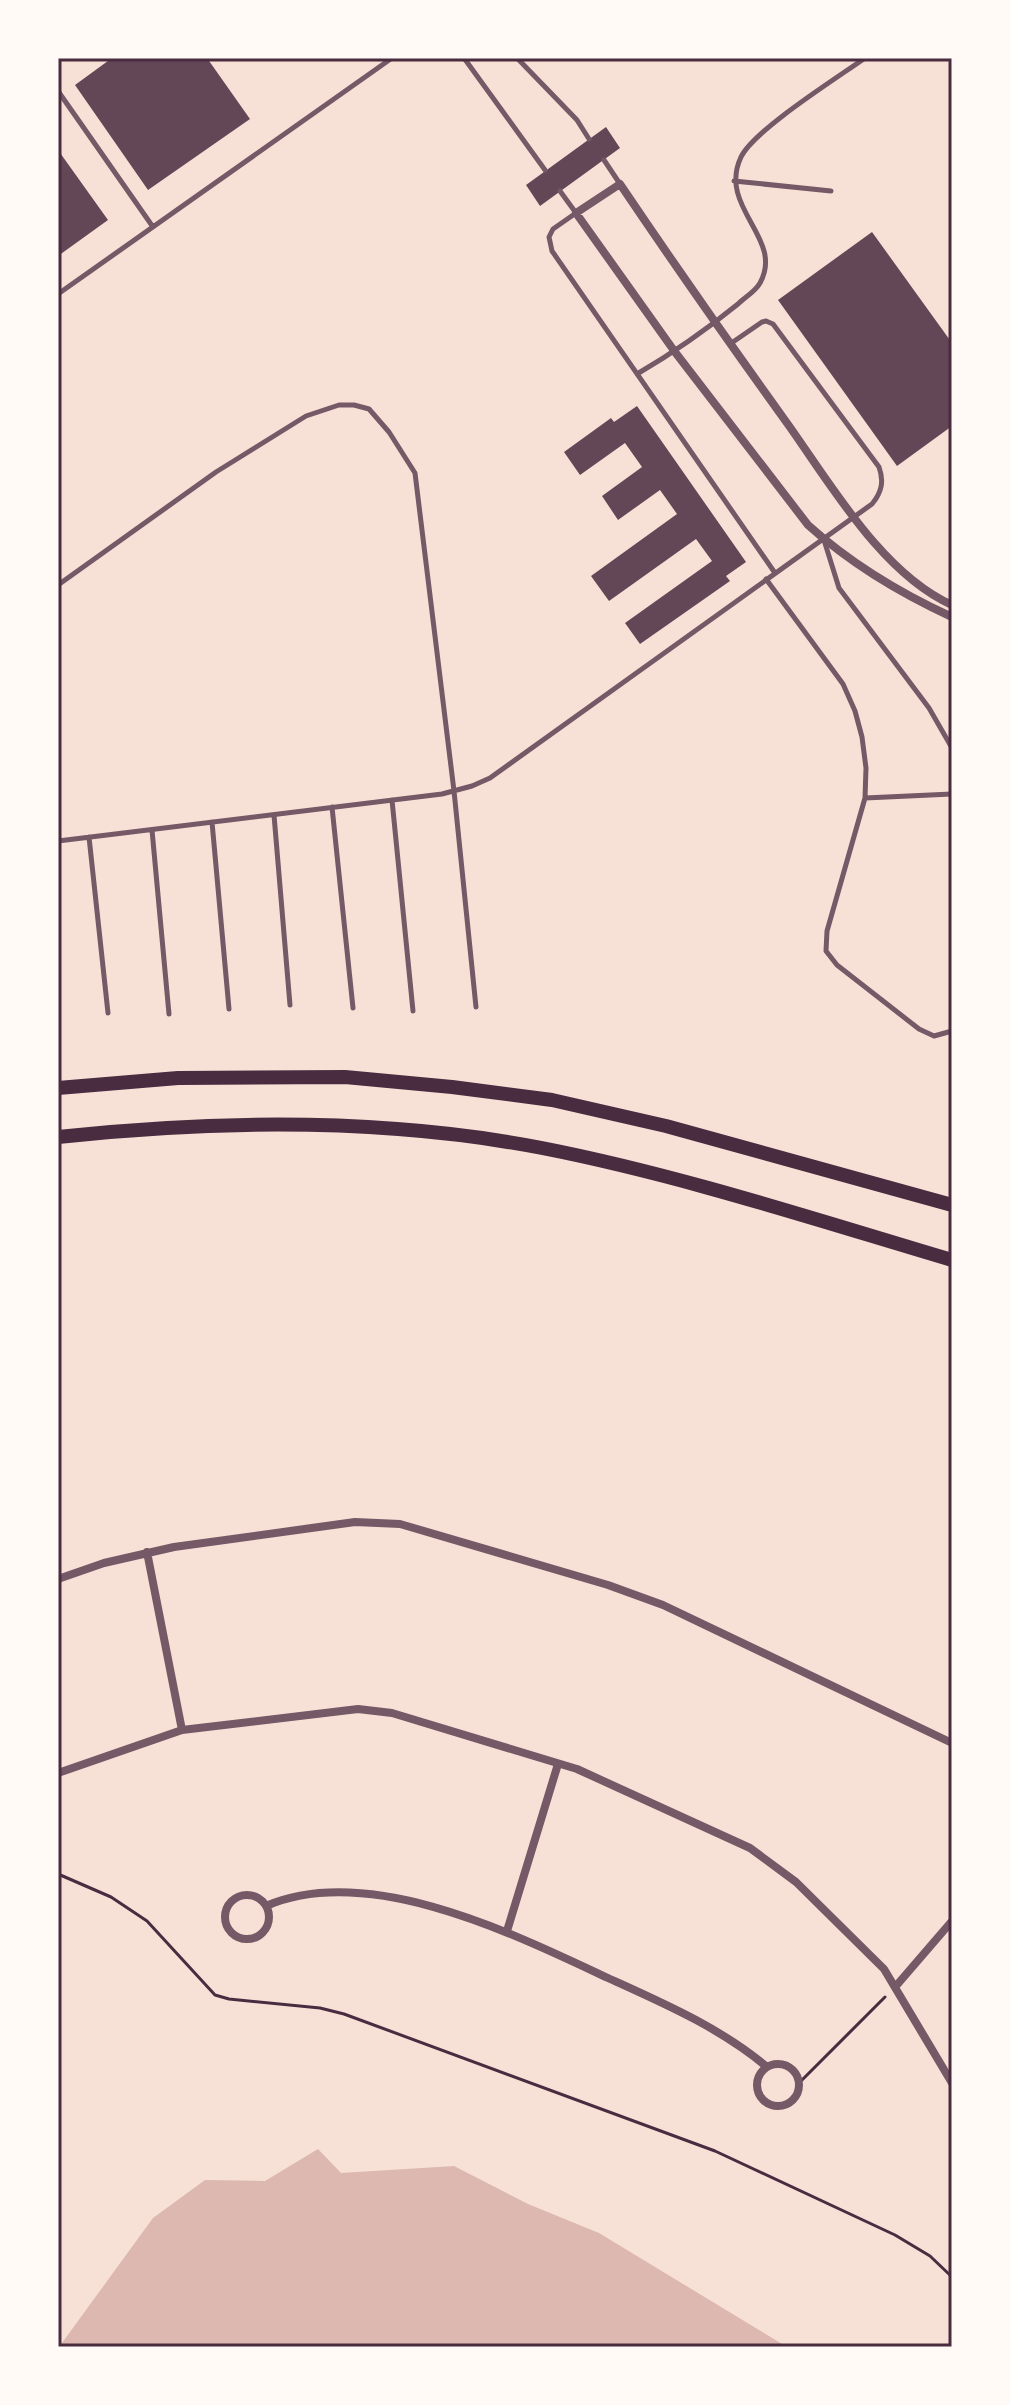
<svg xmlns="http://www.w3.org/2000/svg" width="1010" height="2405" font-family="Jost,sans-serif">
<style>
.water{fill:#dcb8b0}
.building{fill:#644757}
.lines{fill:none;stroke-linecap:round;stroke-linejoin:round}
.path{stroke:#4a2c40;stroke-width:3}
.service{stroke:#755966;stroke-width:5}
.minor{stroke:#755966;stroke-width:8}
.primary{stroke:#4a2c40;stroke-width:14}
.neatline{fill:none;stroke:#4a2c40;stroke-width:3}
</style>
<rect width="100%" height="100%" fill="#f7e1d7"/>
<!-- water -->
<path class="water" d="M318,2149L341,2173L454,2166L528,2204L599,2233L787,2347H59L153,2218L205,2180L265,2181Z"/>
<!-- building -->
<path class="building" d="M112,58H207L250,119L148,190L75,85Z
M606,127L620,148L540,206L526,185Z
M58,150L108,220L58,256Z
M872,232L952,343V426L897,466L778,300Z
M637,406L746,562L726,576L730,581L640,644L625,623L712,561L696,539L609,601L591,576L677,514L660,490L618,520L602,496L642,467L625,443L580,475L564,452L611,418L614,422Z"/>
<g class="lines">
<!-- path -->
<path class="path" d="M58,1874L111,1897L147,1921L215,1995L229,1999L320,2008L344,2014L715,2151L895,2235L930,2256L952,2277
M799,2083L885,1997"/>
<!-- service -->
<path class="service" d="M464,58L545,170
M517,58L577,120L589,139
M58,91L153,227
M604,160L620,184
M734,181L831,191
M560,191L576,213L553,229L549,237L552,251L775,573
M58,294L392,58
M637,374C673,353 706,330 738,304C745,297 755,292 760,283C785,238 717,208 741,157C754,130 837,78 865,58
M824,540L839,588L929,708L952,748
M766,579L843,684L855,711L862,737L866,768L865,798L827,931L826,951L837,965L919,1029L934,1036L952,1031
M58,585L216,472L306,416L339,405H354L369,409L389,432L415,473L454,791L476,1007
M865,798L952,794
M392,800L413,1011
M332,807L353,1008
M274,815L290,1005
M212,822L229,1009
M152,830L169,1014
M89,837L108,1013
M58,841L442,794L472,786L490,778L872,504C882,492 884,481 879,467L773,324L766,321L762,322L730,344"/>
<!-- minor -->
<path class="minor" d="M952,605C882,574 830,483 787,423C730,344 674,264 620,184L576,213L675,352L808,525C849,562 902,594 952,617
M147,1552L182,1730
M58,1579L104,1563L174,1547L355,1522L400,1524L608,1585L663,1605L952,1743
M58,1773L182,1730L358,1709L392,1713L577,1769L750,1848L796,1882L884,1969L952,2083
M225 1917a22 22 0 1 1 44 0a22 22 0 1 1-44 0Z
M266,1906C369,1862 514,1934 608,1978C663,2003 721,2028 767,2067
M507,1931L558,1764
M896,1986L952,1921
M757 2085a21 21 0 1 1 42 0a21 21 0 1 1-42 0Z"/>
<!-- primary -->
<path class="primary" d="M58,1088L178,1078L345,1077L452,1087L552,1100L666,1126L952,1205
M58,1137C216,1120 386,1118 542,1148C680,1175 817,1220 952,1260"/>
</g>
<!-- border -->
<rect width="1010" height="2405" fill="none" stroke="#fffaf5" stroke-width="120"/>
<rect x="60" y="60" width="890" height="2285" class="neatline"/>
</svg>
